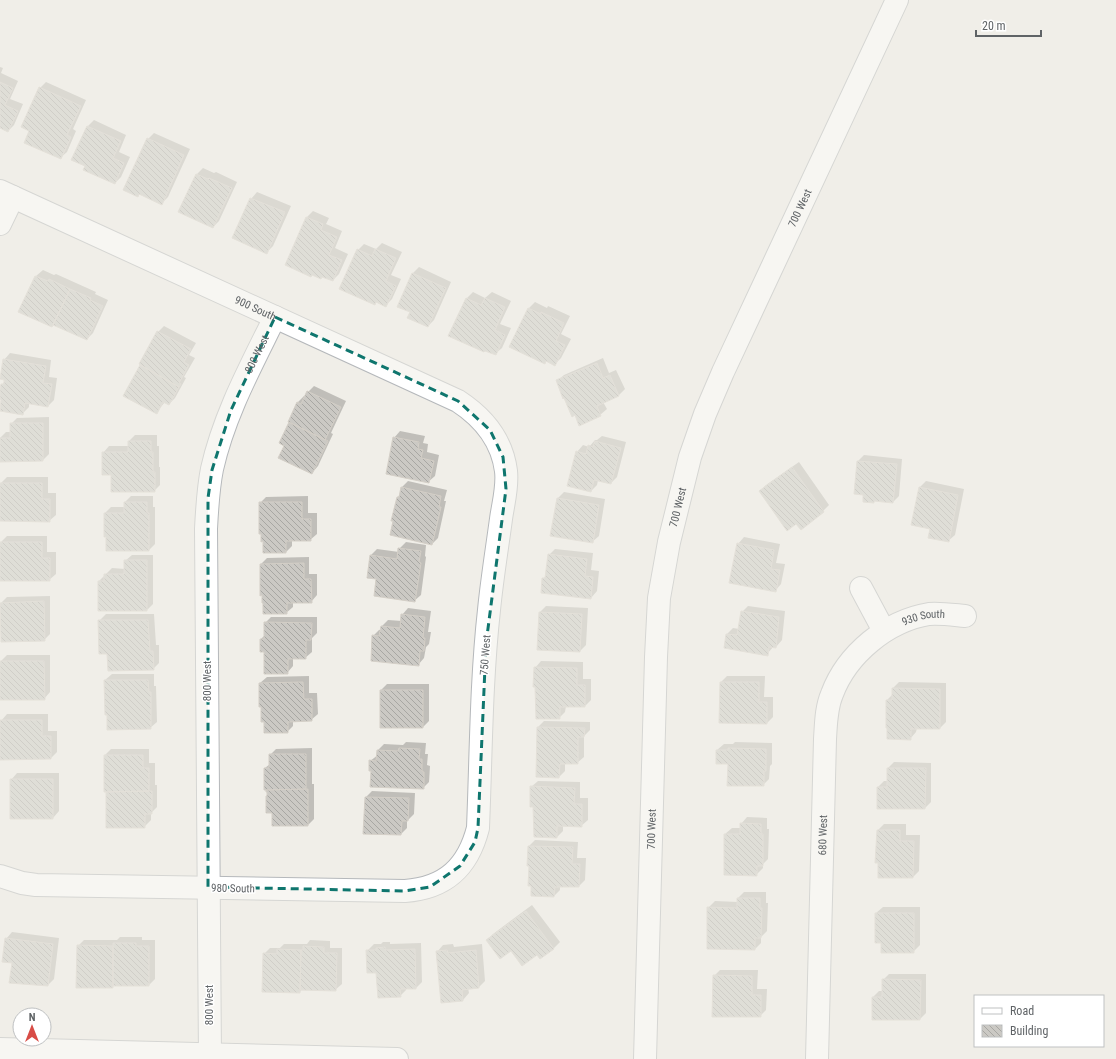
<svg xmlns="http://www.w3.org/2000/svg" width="1116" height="1059" font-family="'Roboto Condensed',sans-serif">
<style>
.shadow{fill:#0003}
.building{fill:url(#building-back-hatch);stroke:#d4cfc7}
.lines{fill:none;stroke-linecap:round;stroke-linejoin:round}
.minor-casing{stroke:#b5b8bb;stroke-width:24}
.minor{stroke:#fff;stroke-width:22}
.marked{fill:none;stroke:#0f766e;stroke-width:3;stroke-dasharray:8 5;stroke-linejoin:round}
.labels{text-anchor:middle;stroke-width:3;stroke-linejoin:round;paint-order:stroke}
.street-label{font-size:11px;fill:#5f6366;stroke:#fff}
</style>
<defs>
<pattern id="building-back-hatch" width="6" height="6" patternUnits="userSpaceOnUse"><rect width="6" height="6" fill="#cbc9c4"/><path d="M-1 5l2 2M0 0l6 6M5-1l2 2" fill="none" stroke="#a8a7a3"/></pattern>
</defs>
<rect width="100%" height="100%" fill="#f0eee8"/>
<!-- shadow -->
<path class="shadow" d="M0,67L3,68L1,73L18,81L10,99L23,104L14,125L8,131L0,127Z
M46,82L86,100L73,129L76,131L67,152L60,158L30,130L40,88Z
M94,120L126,135L119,152L130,157L121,177L115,183L86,165L73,159L88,126Z
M154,133L190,149L168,197L162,203L140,194L138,196L148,139Z
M203,168L214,173L216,172L237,182L219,221L213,227L197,174Z
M257,192L291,206L273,246L267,252L251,199Z
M313,211L329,218L326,224L342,231L335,248L348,254L339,274L333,280L286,265L307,217Z
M382,243L402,252L391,275L401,279L392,299L386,305L377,301L375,304L358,250L364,244L376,249Z
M419,267L451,282L434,320L428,326L411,312L413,273Z
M43,270L54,275L56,274L96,292L95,294L108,300L93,333L87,339L54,324L52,326L20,312L36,276Z
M473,292L485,298L492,292L511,301L500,324L511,328L502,348L495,354L467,298Z
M535,302L547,308L548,306L570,316L561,334L571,339L561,358L555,364L511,346L529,308Z
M164,326L196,343L189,355L195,358L184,377L186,378L175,398L169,404L165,402L156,413L125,396L158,332Z
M10,353L51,360L49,377L57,378L54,400L48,406L29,403V407L22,414L0,398L2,385L6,379L4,360Z
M603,358L609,373L616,370L625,389L619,395L603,402L607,409L600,415L575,414L564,397L557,381L564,375Z
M314,386L346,401L331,433L333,434L318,466L312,473L285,445L290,422L289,421L298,402L304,396L305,397L308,392Z
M49,417V454L43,460L0,461V438L6,432H11V424L17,418Z
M400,431L425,436L423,443L428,444L427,452L439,455L435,476L428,482L394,438Z
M135,435H157V446H159V467H160V485L154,491L112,474L103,453L109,446H129V441Z
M602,436L626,442L617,477L611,483L598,480L597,485L591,491L577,452L583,445L589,447L595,440H597Z
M864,455L902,459L899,496L893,502L875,500L874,502L864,494L858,461Z
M799,462L829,505L823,511L760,491L766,485Z
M7,477H48V493H56V515L49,521L1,520V483Z
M408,481L447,490L444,501H446L438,538L432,544L398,497L401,494L402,487Z
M926,481L964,489L955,535L948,541L920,487Z
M564,492L605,499L599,536L592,542L558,498Z
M131,496H153V507H155V544L149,550L105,513L111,507H125V502Z
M308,496V513H317V534L310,540H292V546L286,552H264V540L260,503L266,497Z
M7,536H47V552H56V574L49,580L1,542Z
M744,537L780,544L776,563L785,564L781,584L775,591L738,544Z
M406,542L426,545L425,556L426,557L421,595L414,601L377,578L371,555L377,549L399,552V549Z
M555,549L593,553L591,570L599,571L597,591L591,598L543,579L547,575L549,555Z
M132,555H153V604L147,610H99V581L112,568L125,569V561Z
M309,557V574H317V595L311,602H293V607L286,613L261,564L267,558Z
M50,596V634L44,640L1,603L7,597Z
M546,606L588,608L586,645L580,651L538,649L540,612Z
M748,606L785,611L782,640L776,647L774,646L767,654L727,634L733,628L739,629L742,612Z
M408,608L431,611L428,632H431L429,644L426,647L424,658L418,665L373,636L379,630H381L382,626L388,620L402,621V615Z
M106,614H154L156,645H159V663L153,669L108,653L99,621Z
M271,617H317V633L312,638V652L305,658H293V666L287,673L265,651L261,639L265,635V623Z
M7,655H50V692L44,699L1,661Z
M541,661L583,662V679H591V700L585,706H566L565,712L559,718L535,668Z
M112,674H154V686H156L157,722L150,728L105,680Z
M309,676V693H317L318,714L311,720H293V726L287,732L265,721L260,683L267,677Z
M727,676H765L764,697H773V717L767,723L720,722L721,682Z
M899,682L946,683V722L940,728H917L916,732L910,739L887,727V700L893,694V688Z
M387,684H429V721L423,727L381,690Z
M7,714H48V731H57V752L51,758L1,721Z
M544,721L590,722V730L584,736V757L577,763H565V771L559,777L538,727Z
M406,742L426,743L425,754H428L427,765L430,766L429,782L423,788L372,770L370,761L378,755V750L384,744L403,745Z
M735,742L772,743V764L770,766L769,779L763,785L729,763L717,750L724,744H733Z
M312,748V784H314V819L308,825L273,812L267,796L268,794L265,789V768L270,764V755L276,749Z
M111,749H149V763H155V785H157V807L151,813V820L144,827H107L105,755Z
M894,762L931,763V802L925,808L878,787L884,781H888V768Z
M17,773H59V811L53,818L11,780Z
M538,781L580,782V798H588V820L581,826H563V831L557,837L534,806L531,787Z
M372,791L415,793L414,814L407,821V828L401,834L364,833L366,797Z
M747,817L767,818V829H769L768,859L763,864V868L757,874L725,834L732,828H741V824Z
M884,824H906V835H920L919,871L913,877H879L878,830Z
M535,840L578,842L577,858H586L585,880L579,886H560V890L554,896L529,846Z
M744,892H766V903H768L767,931L761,937V943L755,949L708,908L715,901L738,902V898Z
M532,905L560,942L554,948L540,958L537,954L511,949L487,940L493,934Z
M883,907H920V945L913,952L882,942L876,913Z
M12,932L59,938L54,979L48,985L13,962L6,939Z
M120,937H142V940H155V979L149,985L78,946L84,940H117Z
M310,940L330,941V948H342V984L335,990L302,989L300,992L264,954L270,948H280L284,944H307Z
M383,942H390V944L421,943L422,982L416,988H406V990L400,996L377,972L367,951L374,944H381Z
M453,944L454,947L482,944L485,981L479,987L468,988L469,993L463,1000L437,952L443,945Z
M720,970H758L757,989H767L766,1010L760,1016L714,976Z
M889,974H926V1013L920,1019L873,997L879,991H883V980Z"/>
<!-- building -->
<path class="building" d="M0,82L13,88L5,105L18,111L8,132L0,128Z
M39,87L81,106L67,135L71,137L61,159L24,143L29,131L21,127Z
M87,126L121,141L113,158L124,163L115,184L83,170L85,166L71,160Z
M147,138L184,155L162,205L139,194L138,197L123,190Z
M196,174L208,179L209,178L232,188L213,228L178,212Z
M250,198L285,212L267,254L232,238Z
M306,217L323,224L321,230L337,237L329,255L342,260L333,281L322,277L321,279L312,275L311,277L285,265Z
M357,249L372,256L375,249L396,258L386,281L396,286L386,307L376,302L375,305L339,289Z
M412,273L446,288L428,327L407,318L410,312L397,307Z
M35,276L48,281L49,279L70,289L52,327L18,312Z
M70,289L91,298L90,300L103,306L87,340L53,325Z
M466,298L481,305L485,298L505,307L495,330L505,335L496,355L485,351L484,352L448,336Z
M528,308L541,314V312L564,323L556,341L565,345L555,366L546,361L545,364L509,347Z
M157,331L191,349L184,362L189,365L179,383L181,384L179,387L139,364Z
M3,359L46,366L43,383L52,384L48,407L25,403L23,415L0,411L1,400L0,399V389L1,384H4V380L0,379Z
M597,363L603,378L610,375L619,396L597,406L601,416L579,426L575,415L572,417L564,398L563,399L556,380Z
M140,365L179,387L169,405L163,402L157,414L123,396Z
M307,391L341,407L325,440L288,422L297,402L301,404Z
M289,422L328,441L312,474L278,458L284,446L279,443Z
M10,423H43V461L0,462V438H10Z
M393,437L419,442L418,449L423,450L421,458L434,461L429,483L386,474Z
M128,441H151V452H153V472H155V492H111V475H102V452H128Z
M595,441L621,448L611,484L594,480L591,492L567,486L576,451L586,454L588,445L593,447Z
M857,461L897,464L893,503L874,501V503L863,502V495L854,494Z
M792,467L824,512L801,530L796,524L787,531L759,491Z
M0,483H42V499H50V522L0,521Z
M401,487L441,496L439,507H441L432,545L390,535L393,521H391L397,497H399Z
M919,487L958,495L949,542L928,538L930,529L911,525Z
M557,498L599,505L593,543L550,536Z
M124,502H147V513H149V551H106V537H104V513H124Z
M259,502H302V519H311V541H286V553H263V541L261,542V534H259Z
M0,542H42V558H50V581H0Z
M737,543L774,550L771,569L780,570L776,592L729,583Z
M398,548L421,551L419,562L421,563L415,602L374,596L376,579L367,578L370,555L397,559Z
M548,554L587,559L585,576L593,577L591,599L541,593L542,578H545Z
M124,560H147V611H98V581H104V574H124Z
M304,563V579H311L312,603H287V614H263V603H262V595L260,596V564Z
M44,601L45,641L1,642L0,603Z
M741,611L779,617L776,648L769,647L768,656L724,648L726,634L737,635Z
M539,612L582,614L580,652L537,650Z
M401,614L425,617L423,638H425L424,651H420L419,666L371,661L372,635L379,636L381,626L400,628Z
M98,620H148L150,651H153L154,670L108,671L107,654H99Z
M264,622L312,623L311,640H306V659H288V674H264V652H260V639H264Z
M0,661H44L45,700H0Z
M534,667L577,668V685H585V707H560V719H536L535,687H533Z
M104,680H148L149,692H151V729L107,730V715H105Z
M303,682L304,699H312V721L288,722V733H264V722H261V707H259V683Z
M720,682H759V702H767V724L719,723Z
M892,688L940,689V729H911V740L887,739V728H886V700H892Z
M380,690H423V728H380Z
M0,720H42V736H51V759L0,760Z
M537,727L585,728L584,737H578V764H560L559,778L536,777Z
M399,748L420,749L419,759H422V771L424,772V789L370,787L371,771H369V760L376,761L377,750L398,751Z
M728,748L766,749V771H764V786H727L728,764H716V750H728Z
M269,754H306V789L264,790V768H269Z
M104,755H143V768H149V791L104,792Z
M887,768H926L925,809H877V787H887Z
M10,779H53V819H10Z
M530,786L575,788L574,804H582V827L557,826V838L534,837L533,807H530Z
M308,789V826H272V813H266V796H267V792H266V790Z
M152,791V814H145V828H106V792Z
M365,797L409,798L408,821H402L401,835L363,834Z
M740,823L761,824V834H763V866H757V876L724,875V834H740Z
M877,830H900V841H914L913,878H878V863H875Z
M528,846L573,847L572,864H580L579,887H555L554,897L531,896V886H528L529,866H527Z
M737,898H760V908H762L761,938H755V950L707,949V907L737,908Z
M526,911L554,949L540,959L537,955L522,966L511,951L500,959L486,940Z
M875,913H914V953H881V943H875Z
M5,938L53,944L48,986L9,983L12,963L2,962Z
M113,943H136V946H149V986H113Z
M77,945L113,946V988H76Z
M303,946L324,947V953H337L336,991L300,990L301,950H303Z
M385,947V950L415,949L416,989H400L401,997L378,998L376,973H367L366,950H376V948Z
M277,949L301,950L300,993L262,992L263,953L277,954Z
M447,950L448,953L476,950L479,988L462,990L463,1001L441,1003L436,951Z
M713,975L752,976V995H761V1017H712Z
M882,979L921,980L920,1020H872V997H882Z"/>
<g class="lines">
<defs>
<g id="minor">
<path id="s1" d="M0,191L458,401C484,418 502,440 506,471C508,487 503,504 501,519C497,549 492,579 489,610C481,682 481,755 478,828C468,867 446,888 405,891L36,885L22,883L0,876"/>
<path d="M0,224L13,197"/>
<path d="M861,588L884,631"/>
<path d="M0,1049L397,1059"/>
<path id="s2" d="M210,1059L206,529C207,509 208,489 212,469C224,415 251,366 275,317"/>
<path id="s3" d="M645,1059L656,657L659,598L669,542L690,457L705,414L723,372L897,0"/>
<path id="s4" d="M817,1059L825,739C826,724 826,708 832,694C847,654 887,621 929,614C940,613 954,615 965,616"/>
</g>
</defs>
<!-- minor casing -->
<use href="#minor" class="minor-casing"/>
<!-- minor -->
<use href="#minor" class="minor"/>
</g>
<!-- marked area -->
<path d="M0 0H1116V1059H0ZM275,317L458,401L490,430L503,457L506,489L486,644L478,828L475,842L460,866L430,887L405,891L208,887V498L212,470L231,410Z" fill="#f0eee8" fill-opacity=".55" fill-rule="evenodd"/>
<path class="marked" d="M275,317L458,401L490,430L503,457L506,489L486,644L478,828L475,842L460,866L430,887L405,891L208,887V498L212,470L231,410Z"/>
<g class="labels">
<!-- street labels -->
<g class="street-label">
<text dy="4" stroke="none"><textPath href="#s3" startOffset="878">700 West</textPath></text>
<text dy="4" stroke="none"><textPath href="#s1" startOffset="281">900 South</textPath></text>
<text dy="4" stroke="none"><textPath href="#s2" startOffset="714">800 West</textPath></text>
<text dy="4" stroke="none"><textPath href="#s3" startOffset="554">700 West</textPath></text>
<text dy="4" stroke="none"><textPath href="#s4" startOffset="491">930 South</textPath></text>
<text transform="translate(485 655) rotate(-86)" y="4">750 West</text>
<text transform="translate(207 681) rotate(-90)" y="4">800 West</text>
<text dy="4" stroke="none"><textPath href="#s3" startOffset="230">700 West</textPath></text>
<text dy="4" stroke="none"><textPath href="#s4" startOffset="224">680 West</textPath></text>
<text transform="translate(233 888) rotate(1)" y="4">980 South</text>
<text transform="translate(209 1005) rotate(-90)" y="4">800 West</text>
</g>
</g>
<!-- legend -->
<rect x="974" y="995" width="130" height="52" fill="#ffffff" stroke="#bfc1c2"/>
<rect x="982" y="1008" width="20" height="6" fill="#ffffff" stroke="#bfc1c2"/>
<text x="1010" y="1015" font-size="12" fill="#5f6366">Road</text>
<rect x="982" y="1025" width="20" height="12" fill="url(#building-back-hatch)" stroke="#bfc1c2"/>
<text x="1010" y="1035" font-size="12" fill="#5f6366">Building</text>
<!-- north arrow -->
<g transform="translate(32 1027)"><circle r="19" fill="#ffffff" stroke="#bfc1c2"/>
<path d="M0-3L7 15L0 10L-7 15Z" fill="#d84c46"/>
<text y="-6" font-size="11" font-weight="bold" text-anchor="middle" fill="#5f6366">N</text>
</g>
<!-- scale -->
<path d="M976 30v6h65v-6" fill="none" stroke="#5f6366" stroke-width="2"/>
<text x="982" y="30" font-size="12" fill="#5f6366" stroke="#ffffff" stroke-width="3" paint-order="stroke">20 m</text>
</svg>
